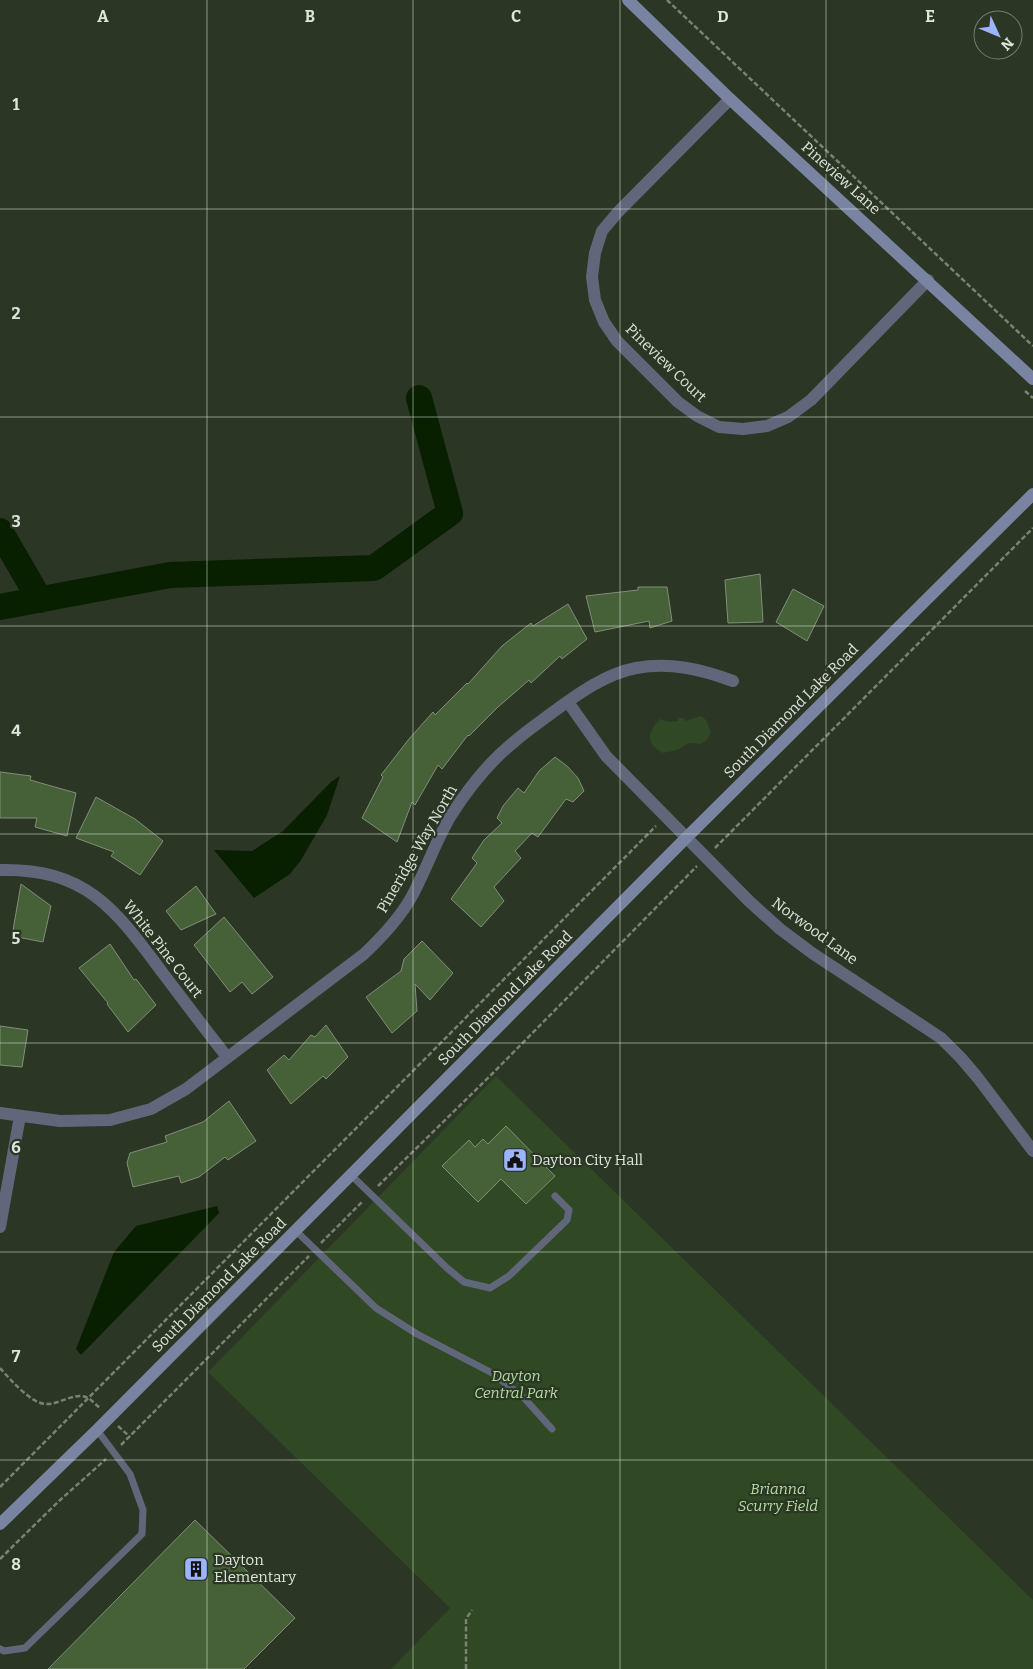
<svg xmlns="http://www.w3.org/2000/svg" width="1033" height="1669" font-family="Bitter,serif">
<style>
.green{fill:#304823}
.water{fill:#081f00}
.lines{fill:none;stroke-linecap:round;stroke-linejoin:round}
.river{stroke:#081f00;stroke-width:26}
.building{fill:#466038;stroke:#818e7a}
.path{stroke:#798374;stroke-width:2.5;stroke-dasharray:5 2.5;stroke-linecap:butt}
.lane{stroke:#60677a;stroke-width:7}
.street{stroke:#60677a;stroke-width:12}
.secondary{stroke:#7a84a2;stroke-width:12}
.grid{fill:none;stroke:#dee5da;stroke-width:1;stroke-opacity:0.55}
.labels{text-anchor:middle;stroke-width:4.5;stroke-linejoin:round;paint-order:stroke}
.street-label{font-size:15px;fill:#dee5da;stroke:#2b3625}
.poi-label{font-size:15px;fill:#dee5da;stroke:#2b3625;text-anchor:start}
.park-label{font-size:15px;font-style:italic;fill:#b3de9d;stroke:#2b3625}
.grid-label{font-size:16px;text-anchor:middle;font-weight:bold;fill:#dee5da;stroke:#2b3625;stroke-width:4.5;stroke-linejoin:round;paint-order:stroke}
</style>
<rect width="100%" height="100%" fill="#2b3625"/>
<!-- green -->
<path class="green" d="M701,716L706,720L711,732L707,740L701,744L688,743L678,750L663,753C645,744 647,732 660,719L670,722L678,721V718H684L685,721Z
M496,1076L1033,1600V1669H391L450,1608L208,1372Z"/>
<!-- water -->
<path class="water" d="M340,776L327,815L301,860L290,874L254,898L214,850L252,851L283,831L331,782Z
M217,1206L219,1213L81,1355L76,1349L114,1252L136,1226Z"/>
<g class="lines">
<!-- river -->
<path class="river" d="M0,531L40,600
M0,607L170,575L374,568L450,513L419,398"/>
</g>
<!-- building -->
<path class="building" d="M760,574L763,622L728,623L725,580Z
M638,587H667L672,621L650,628L649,621L595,632L586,596L638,590Z
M793,589L824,606L807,641L776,622Z
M568,604L587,639L562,659L560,656L531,683L529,680L498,707L469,736L468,735L442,769L438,765L415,805L412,802L397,842L362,818L383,777L381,775L409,739L433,712L435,715L467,683L468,684L502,646L531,623L533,626Z
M555,757L567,766L578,778L584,791L573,802L566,799L538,837L532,833L515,851L521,858L494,887L504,901L481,927L451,899L477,863L472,858L484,840L502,823L497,818L503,806L518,788L524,793L539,771Z
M0,772L31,776L30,780L76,793L67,836L35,827L37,818H0Z
M96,797L135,819L163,841L140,875L111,856L114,852L76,838Z
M21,884L51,906L43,942L12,936Z
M196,886L216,914L181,930L166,911Z
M224,917L273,977L252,994L242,982L230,992L194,945Z
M422,941L453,973L430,1000L415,984L417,1011L392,1033L366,997L401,971L404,959Z
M110,944L134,980L136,979L156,1005L128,1032L107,1004L108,1003L79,968Z
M326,1025L348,1057L326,1079L323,1076L291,1104L267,1070L284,1055L289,1060L311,1035L315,1037Z
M0,1026L28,1030L22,1067L0,1065Z
M229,1101L256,1141L228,1160L225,1157L199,1177L181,1183L179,1176L133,1187L127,1163L130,1153L167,1142L165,1136L203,1122Z
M506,1126L555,1176L526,1204L501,1179L478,1202L442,1166L469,1140L475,1147L483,1139L488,1144Z
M195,1520L295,1618L244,1669H48Z"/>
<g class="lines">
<!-- path -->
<path class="path" d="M667,0L1033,346
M1025,391L1033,398
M715,848L1033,528
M378,1186L493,1073L697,866
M321,1243L363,1201
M0,1368C9,1378 31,1404 46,1404C59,1405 75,1391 88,1398C92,1400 96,1405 100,1408
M118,1426L130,1437
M121,1445L309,1256
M0,1487L656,826
M0,1559L59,1501L106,1459
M466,1669V1619L472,1610"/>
<!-- lane -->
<path class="lane" d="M351,1175L447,1268L464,1282L490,1288L509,1276L567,1220L569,1210L555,1196
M296,1231L376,1308L417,1334L494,1374L525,1399L552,1429
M0,1649L4,1651L25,1648L142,1534L143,1510L130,1474L97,1430"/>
<!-- street -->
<path class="street" d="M730,99L618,212L602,231L595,253L592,277L595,300L604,322L617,341L678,402L697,416L719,427L743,429L767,426L788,417L811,400L928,280
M568,702L606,756L749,901L780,929L812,953L941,1038L961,1058L978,1078L1033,1151
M0,870C86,868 115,909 162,972C184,1001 205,1029 227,1057
M0,1113L60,1121L110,1120L151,1109L186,1089L364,954C382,937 400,918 412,896C426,870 435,843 450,817C467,790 489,762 514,742C526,731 540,722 553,712C578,694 605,674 636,668C671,662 700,669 733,681
M0,1227L20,1116"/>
<!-- secondary -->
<path class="secondary" d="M628,0L730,99L1033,379
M0,1524L97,1430L687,837L1033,494"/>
</g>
<!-- grid -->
<path class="grid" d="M207,0V1669M413,0V1669M620,0V1669M826,0V1669M0,209H1033M0,417H1033M0,626H1033M0,834H1033M0,1043H1033M0,1252H1033M0,1460H1033"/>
<!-- icons -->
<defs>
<symbol id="civic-square" viewBox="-11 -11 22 22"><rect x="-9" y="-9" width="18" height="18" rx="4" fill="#9cb4fd" stroke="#2b3625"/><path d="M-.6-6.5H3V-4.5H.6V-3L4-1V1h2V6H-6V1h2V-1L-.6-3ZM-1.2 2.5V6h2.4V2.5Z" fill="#111"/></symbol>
<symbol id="building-square" viewBox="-11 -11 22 22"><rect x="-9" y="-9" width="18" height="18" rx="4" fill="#9cb4fd" stroke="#2b3625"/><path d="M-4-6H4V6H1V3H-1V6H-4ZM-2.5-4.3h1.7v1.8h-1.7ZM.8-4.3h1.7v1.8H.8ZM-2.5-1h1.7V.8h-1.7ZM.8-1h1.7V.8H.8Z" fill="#111"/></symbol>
</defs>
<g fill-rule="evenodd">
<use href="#civic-square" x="501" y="1146" width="28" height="28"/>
<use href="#building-square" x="182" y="1555" width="28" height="28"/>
</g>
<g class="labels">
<!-- street labels -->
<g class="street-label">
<text transform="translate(841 178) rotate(42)" y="5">Pineview Lane</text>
<text transform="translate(666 363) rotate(44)" y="5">Pineview Court</text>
<text transform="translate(791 711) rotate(-45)" y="5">South Diamond Lake Road</text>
<text transform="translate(417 849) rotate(-60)" y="5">Pineridge Way North</text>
<text transform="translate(815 931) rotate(36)" y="5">Norwood Lane</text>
<text transform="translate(163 949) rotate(52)" y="5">White Pine Court</text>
<text transform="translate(505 998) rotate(-45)" y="5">South Diamond Lake Road</text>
<text transform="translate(219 1285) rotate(-45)" y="5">South Diamond Lake Road</text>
</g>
<!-- poi labels -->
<g class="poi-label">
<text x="532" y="1165">Dayton City Hall</text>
<text x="214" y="1565">Dayton<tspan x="214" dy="17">Elementary</tspan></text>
</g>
<!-- park labels -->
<g class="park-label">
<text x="516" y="1381">Dayton<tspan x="516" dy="17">Central Park</tspan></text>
<text x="778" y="1494">Brianna<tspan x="778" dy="17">Scurry Field</tspan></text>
</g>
</g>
<g class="grid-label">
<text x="103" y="22">A</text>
<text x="310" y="22">B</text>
<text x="516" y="22">C</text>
<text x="723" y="22">D</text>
<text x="930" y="22">E</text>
<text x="16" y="110">1</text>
<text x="16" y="319">2</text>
<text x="16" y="527">3</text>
<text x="16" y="736">4</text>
<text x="16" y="944">5</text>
<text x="16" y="1153">6</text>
<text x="16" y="1362">7</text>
<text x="16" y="1570">8</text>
</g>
<!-- north arrow -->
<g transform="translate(998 35) rotate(134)"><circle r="24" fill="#2b3625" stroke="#737c6d"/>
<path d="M0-4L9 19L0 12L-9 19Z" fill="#9cb4fd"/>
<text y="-8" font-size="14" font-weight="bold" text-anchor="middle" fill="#dee5da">N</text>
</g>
</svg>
